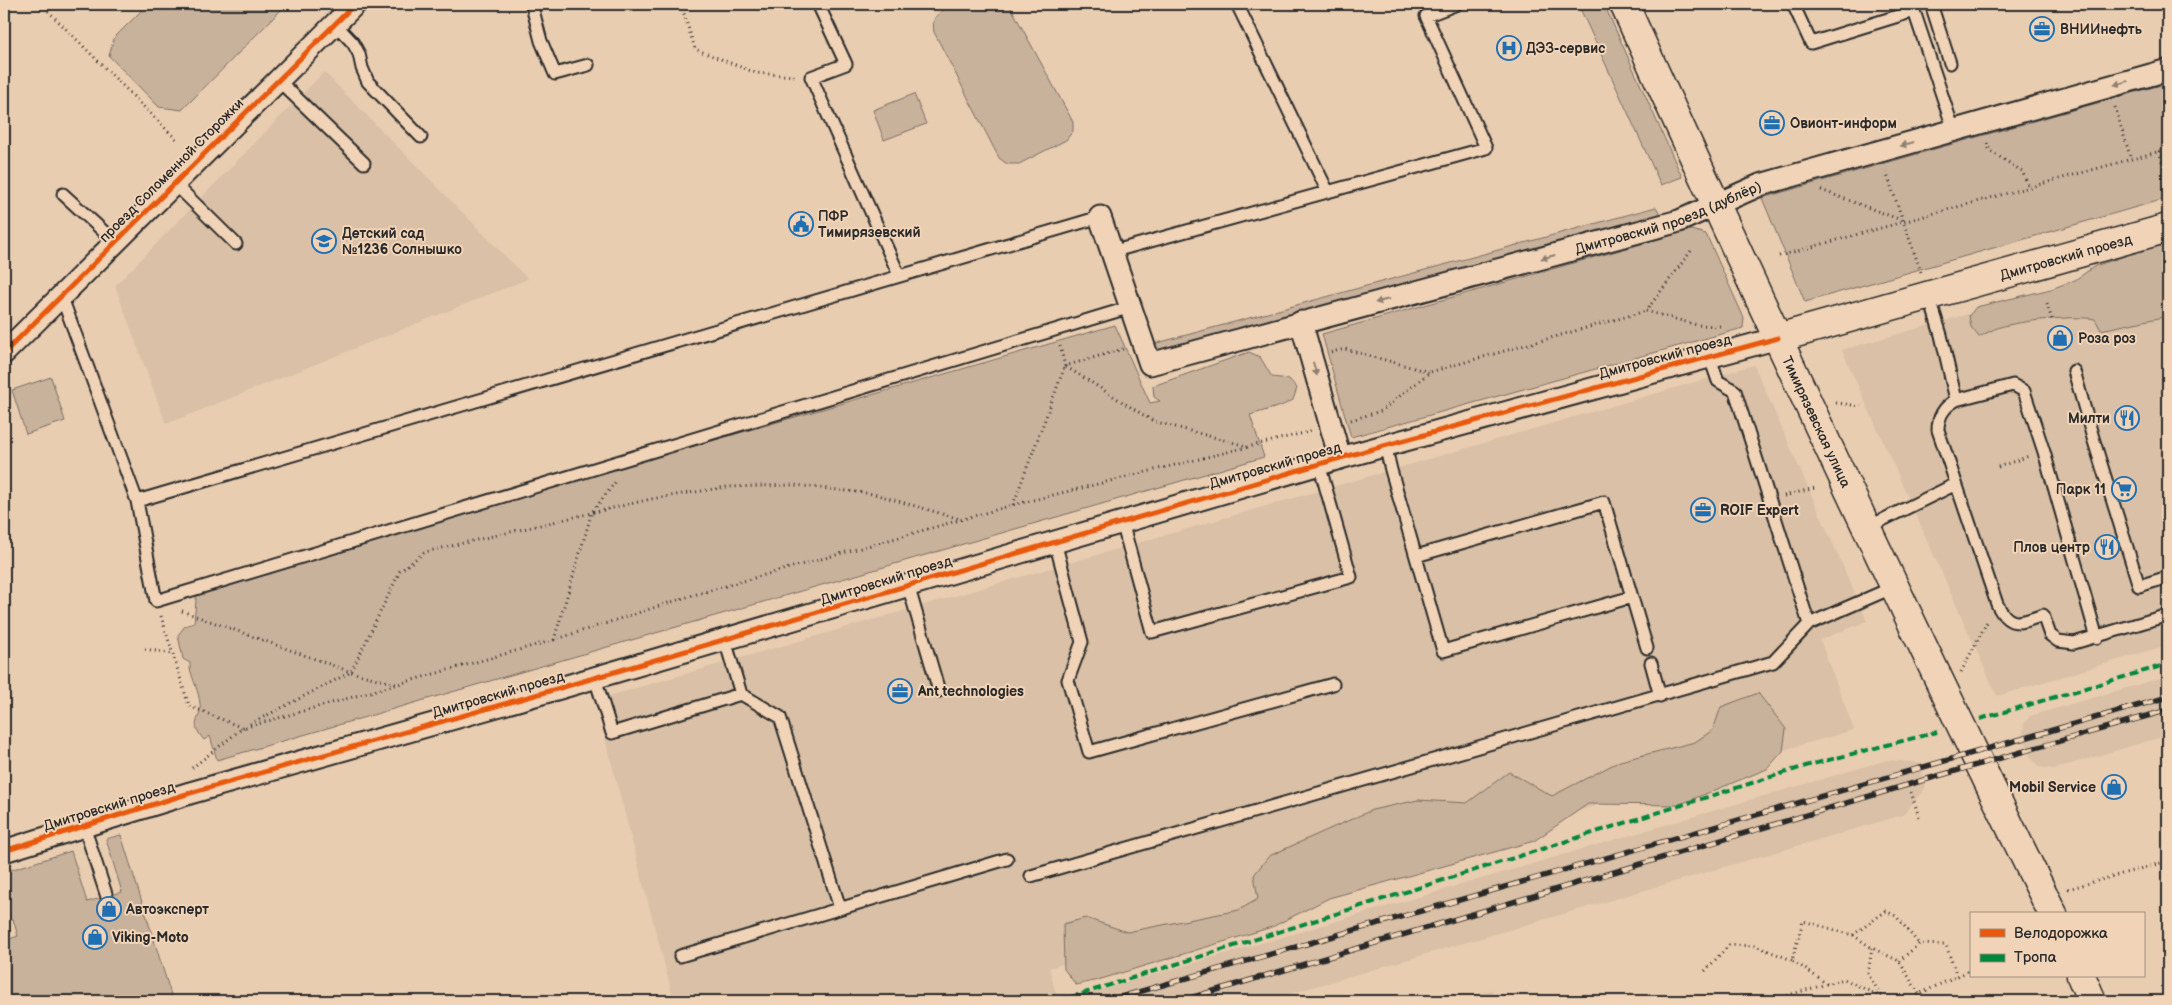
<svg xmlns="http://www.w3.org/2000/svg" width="2172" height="1005" font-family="'Balsamiq Sans',sans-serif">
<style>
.built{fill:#d9c0a6}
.green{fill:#c9b29c;stroke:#7a6e64}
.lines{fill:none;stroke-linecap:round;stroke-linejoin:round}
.service-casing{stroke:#2b2b2b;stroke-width:15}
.minor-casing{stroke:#2b2b2b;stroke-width:25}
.secondary-casing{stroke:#2b2b2b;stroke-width:31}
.path{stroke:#2b2b2b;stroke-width:3;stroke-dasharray:1 4;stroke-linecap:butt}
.service{stroke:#f1d4b7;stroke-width:11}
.minor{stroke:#f1d4b7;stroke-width:21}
.secondary{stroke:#f1d4b7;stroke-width:28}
.rail-casing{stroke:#2b2b2b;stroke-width:5.5}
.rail{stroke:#f1d4b7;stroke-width:4;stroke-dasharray:11;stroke-linecap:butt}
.quiet{stroke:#00873e;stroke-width:4;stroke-dasharray:8 4;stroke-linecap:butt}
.cycleway-casing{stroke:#f1d4b7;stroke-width:8}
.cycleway{stroke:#e8590c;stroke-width:5}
.oneway{fill:#8e8071}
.labels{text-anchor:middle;stroke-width:4;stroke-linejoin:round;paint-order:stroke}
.poi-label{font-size:14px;font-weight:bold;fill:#2b2b2b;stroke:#f1d4b7;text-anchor:start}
.street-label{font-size:14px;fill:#2b2b2b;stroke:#f1d4b7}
</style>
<rect width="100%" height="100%" fill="#e9cdb1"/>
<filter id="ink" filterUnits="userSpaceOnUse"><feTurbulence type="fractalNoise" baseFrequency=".02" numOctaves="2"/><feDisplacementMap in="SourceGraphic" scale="10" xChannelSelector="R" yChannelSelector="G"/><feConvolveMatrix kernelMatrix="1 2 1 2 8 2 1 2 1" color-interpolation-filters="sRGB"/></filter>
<g filter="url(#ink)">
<!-- built -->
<path class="built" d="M324,72L528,279L166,424L115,286Z
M2168,257V645L1997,696L1842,350Z
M1754,365L1867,621L1820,640L1854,730L1797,746L1049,968L1057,997L1043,1001H674L595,700Z
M2168,676V735L2054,769L2039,767L2030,756L2023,734L2024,724L2030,716Z
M1887,760L1919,763L1924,780L1926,787L1903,815L1265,1001H1064Z
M1492,990L1494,1001H1453L1458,1000Z"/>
<!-- green -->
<path class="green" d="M148,4H287L182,110L159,107L109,56L114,38Z
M954,4H1009L1073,122V131L1066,140L1019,164H1007L999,158L934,32C931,14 940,12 954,4Z
M1578,4H1604L1682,177L1661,185Z
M2168,83V198L1805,302L1762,198Z
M914,94L926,124L884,140L873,110Z
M1656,207L1663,218L1154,355L1150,345Z
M1691,230L1706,234L1744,318L1743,328L1351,437L1322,334Z
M2168,244V316L2101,330L2095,319C2075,315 2020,321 2000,327C1993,329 1985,334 1979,337L1971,327L1969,316L1976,307L2051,289L2075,280L2095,266L2143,250Z
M1115,325L1150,403L1160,401L1154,397L1153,386L1249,352L1260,357L1272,377L1289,379L1297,388L1293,400L1281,406L1250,415L1264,457L217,760L210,736L204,740C188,721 202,721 200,704C199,692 193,680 190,669V663L183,659L178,635L185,626L194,623L197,589Z
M51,377L65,421L26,434L12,390Z
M1758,693L1786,729L1783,751L1767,769L1678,805L1588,804L1534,841L1329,898L1272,927L1098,980L1076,985L1064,969L1063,924L1086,918L1127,932L1239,910L1258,899L1254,875L1269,856L1372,810L1418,800L1467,803L1509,772L1552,796L1620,761L1695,742L1713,730L1721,707Z
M121,835L173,1001H4V941L18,936L13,919L4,921V872L71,851L87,902L122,892L106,839Z"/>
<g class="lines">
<defs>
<path id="service" d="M533,4L532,6L541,41L555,74L588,65
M818,4L846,64L811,77L899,275
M1237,4L1328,192
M1793,4L1811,43L1914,11L1954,131
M1931,4L1950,63
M335,24L353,43L359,54L362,68L368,82L421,137
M278,80L364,163
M174,183L236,244
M63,194L115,242
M1111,252L1486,148L1426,16L1457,4
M61,295L137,501L1100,217
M1929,296L1941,335L1956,400
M2074,371L2093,438L2139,586L2168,577
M1385,445L1391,470L1443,651L1632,597L1604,502L1416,556
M137,501L156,601L1131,307
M1122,522L1152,632L1351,577L1319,464
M1866,528L1956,484
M1055,542L1082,642L1068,680L1089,752L1333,684
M908,585L939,691
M1632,597L1647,648
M1809,624L1894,587
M2097,638L2044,452L2024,391L2013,385L1956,400C1944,407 1938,416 1938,430L1997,604C2009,629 2020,623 2043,615L2050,635L2058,641L2074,643L2168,615
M1651,663L1660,696
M595,678L612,733L741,694L725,640
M741,694L780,717L840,908
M84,826L107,897
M1031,876L1773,662L1809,624L1735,391L1718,381L1709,355
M680,956L1007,859"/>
<g id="minor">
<path id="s1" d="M1100,217L1150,364L1679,221L1760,185L2168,70"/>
<path d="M1301,322L1340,458"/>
<path d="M4,353L355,4"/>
<path d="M4,851L190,793L560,688L1340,458L1778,338"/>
</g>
<g id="secondary">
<path id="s2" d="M1624,4C1763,309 1904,613 2053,914"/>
<path id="s3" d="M1778,338L2168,228"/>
<path d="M2081,976L2092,1001"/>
</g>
</defs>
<!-- service casing -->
<use href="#service" class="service-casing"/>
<!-- minor casing -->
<use href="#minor" class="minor-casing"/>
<!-- secondary casing -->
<use href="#secondary" class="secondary-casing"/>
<!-- path -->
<path class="path" d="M41,4L178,141
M493,4L497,8
M681,4L695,49L756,73L795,76
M2115,107L2131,159
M1987,143L1990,151L2022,171L2029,187
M2159,151L2168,182
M1886,172L1921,272
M1821,190L1904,221
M1691,251L1646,311L1697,325L1720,326
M1779,256L2168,149
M2047,304L2053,323
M1060,346L1065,366L1123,349
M1331,352L1345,349L1429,372
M1836,403L1861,406
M1351,420L1381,411L1430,372L1646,311
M1998,467L2029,456
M1784,496L1815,488
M1013,505L1065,366L1153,421L1246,446
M182,611L351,672L396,684
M161,616L189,706L243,728L554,640L690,596L1013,505L1312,431
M554,640L592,512L617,480
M145,649L173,654
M1961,672L1988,620
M250,724L351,672L400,571L425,552L651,499L727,487L794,485L874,494L960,519
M192,768L244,727
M1911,792L1919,817
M2068,889L2168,861
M1853,935L1886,911L1896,916L1919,944
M1872,948L1868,974L1882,997
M1899,961L1919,944L1946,945L1957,977
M1705,971L1729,945L1755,946L1792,960
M1827,984L1792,960L1803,921L1853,935L1872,948L1899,961L1919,994
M1768,1001L1844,979L1890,1001
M1917,1001L1919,994L1971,970"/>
<!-- service -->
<use href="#service" class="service"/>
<!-- minor -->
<use href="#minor" class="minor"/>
<!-- secondary -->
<use href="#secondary" class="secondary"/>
<defs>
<path id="rail" d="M1107,1001L2168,697
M1180,1001L1924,780L2168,710"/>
</defs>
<!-- rail casing -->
<use href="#rail" class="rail-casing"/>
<!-- rail -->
<use href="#rail" class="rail"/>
<!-- quiet -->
<path class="quiet" d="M1980,719L2168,664
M1059,1001L1809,765L1937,732"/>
<defs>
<path id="cycleway" d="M4,353L355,4
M4,851L190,793L560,688L1340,458L1778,338"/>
</defs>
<!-- cycleway casing -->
<use href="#cycleway" class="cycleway-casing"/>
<!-- cycleway -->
<use href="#cycleway" class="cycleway"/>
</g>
<!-- one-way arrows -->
<defs><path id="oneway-solid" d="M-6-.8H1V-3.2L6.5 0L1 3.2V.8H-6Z" transform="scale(1.25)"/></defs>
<g class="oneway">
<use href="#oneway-solid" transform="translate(2121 83) rotate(164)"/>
<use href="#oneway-solid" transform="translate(1907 144) rotate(164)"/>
<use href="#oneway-solid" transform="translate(1548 257) rotate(165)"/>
<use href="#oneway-solid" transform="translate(1382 301) rotate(165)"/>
<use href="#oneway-solid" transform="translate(1315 369) rotate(74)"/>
</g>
</g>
<!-- icons -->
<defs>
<symbol id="office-ring" viewBox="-11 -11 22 22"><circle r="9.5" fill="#f1d4b7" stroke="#1f6fb2" stroke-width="1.5"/><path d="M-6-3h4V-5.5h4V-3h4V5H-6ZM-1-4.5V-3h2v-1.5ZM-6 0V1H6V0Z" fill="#1f6fb2"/></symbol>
<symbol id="hospital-ring" viewBox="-11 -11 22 22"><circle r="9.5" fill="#f1d4b7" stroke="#1f6fb2" stroke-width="1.5"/><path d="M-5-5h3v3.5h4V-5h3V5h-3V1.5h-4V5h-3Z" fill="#1f6fb2"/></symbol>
<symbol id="civic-ring" viewBox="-11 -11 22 22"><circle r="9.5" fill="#f1d4b7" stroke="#1f6fb2" stroke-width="1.5"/><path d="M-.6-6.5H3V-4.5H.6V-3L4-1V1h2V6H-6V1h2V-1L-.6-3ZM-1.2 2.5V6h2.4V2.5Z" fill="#1f6fb2"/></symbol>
<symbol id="school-ring" viewBox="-11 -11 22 22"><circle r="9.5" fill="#f1d4b7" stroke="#1f6fb2" stroke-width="1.5"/><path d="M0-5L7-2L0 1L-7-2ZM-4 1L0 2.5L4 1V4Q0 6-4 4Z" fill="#1f6fb2"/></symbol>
<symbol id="shop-ring" viewBox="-11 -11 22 22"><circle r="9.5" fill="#f1d4b7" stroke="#1f6fb2" stroke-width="1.5"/><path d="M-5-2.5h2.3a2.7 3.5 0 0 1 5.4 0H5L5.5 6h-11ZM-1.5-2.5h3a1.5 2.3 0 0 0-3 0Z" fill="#1f6fb2"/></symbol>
<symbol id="restaurant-ring" viewBox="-11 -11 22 22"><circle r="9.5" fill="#f1d4b7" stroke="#1f6fb2" stroke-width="1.5"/><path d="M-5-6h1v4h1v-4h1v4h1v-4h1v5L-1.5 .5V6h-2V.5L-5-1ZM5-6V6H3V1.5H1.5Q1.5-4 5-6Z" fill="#1f6fb2"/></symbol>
<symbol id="supermarket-ring" viewBox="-11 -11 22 22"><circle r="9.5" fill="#f1d4b7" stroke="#1f6fb2" stroke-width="1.5"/><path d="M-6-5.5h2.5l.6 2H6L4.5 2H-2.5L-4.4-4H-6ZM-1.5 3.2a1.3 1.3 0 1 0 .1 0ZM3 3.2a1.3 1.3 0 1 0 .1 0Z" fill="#1f6fb2"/></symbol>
</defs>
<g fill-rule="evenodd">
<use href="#office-ring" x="2028" y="15" width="28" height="28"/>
<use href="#hospital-ring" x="1495" y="34" width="28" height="28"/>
<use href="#office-ring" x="1758" y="109" width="28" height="28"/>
<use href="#civic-ring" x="787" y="210" width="28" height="28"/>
<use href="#school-ring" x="310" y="227" width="28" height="28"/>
<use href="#shop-ring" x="2046" y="324" width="28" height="28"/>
<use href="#restaurant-ring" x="2113" y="404" width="28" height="28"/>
<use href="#supermarket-ring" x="2110" y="475" width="28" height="28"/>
<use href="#office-ring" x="1689" y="496" width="28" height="28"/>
<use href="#restaurant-ring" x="2093" y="533" width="28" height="28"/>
<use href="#office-ring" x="886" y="677" width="28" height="28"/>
<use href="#shop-ring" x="2100" y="773" width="28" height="28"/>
<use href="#shop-ring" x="95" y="895" width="28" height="28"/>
<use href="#shop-ring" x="81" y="923" width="28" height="28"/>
</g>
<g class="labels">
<!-- poi labels -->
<g class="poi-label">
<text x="2060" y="34">ВНИИнефть</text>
<text x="1526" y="53">ДЭЗ-сервис</text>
<text x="1790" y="128">Овионт-информ</text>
<text x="818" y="221">ПФР<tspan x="818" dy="16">Тимирязевский</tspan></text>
<text x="342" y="238">Детский сад<tspan x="342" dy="16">№1236 Солнышко</tspan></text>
<text x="2078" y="343">Роза роз</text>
<text x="2110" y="423" text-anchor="end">Милти</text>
<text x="2106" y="494" text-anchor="end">Парк 11</text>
<text x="1720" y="515">ROIF Expert</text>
<text x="2090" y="552" text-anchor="end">Плов центр</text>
<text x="918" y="696">Ant technologies</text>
<text x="2096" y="792" text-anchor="end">Mobil Service</text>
<text x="126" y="914">Автоэксперт</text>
<text x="112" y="942">Viking-Moto</text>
</g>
<!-- street labels -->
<g class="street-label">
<text transform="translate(171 170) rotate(-45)" y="5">проезд Соломенной Сторожки</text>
<text dy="5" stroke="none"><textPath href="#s1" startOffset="694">Дмитровский проезд (дублёр)</textPath></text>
<text dy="5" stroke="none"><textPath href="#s3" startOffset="299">Дмитровский проезд</textPath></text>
<text transform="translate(1665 356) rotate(-15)" y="5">Дмитровский проезд</text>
<text dy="5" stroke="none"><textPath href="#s2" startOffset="460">Тимирязевская улица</textPath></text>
<text transform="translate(1275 465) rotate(-16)" y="5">Дмитровский проезд</text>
<text transform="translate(886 580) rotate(-17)" y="5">Дмитровский проезд</text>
<text transform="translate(498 694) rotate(-16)" y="5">Дмитровский проезд</text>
<text transform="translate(109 806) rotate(-17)" y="5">Дмитровский проезд</text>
</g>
</g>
<!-- margin -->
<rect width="2172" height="1005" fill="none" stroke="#f1d4b7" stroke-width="20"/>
<rect x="10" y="10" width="2152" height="985" fill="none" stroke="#2b2b2b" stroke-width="2" filter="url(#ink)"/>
<!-- legend -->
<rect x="1970" y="912" width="175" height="65" fill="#f1d4b7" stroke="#a2907f"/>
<rect x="1980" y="929" width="25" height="8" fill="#e8590c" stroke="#a2907f"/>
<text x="2014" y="938" font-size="15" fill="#2b2b2b">Велодорожка</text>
<rect x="1980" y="954" width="25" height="8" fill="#00873e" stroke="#a2907f"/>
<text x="2014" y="962" font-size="15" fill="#2b2b2b">Тропа</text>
</svg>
